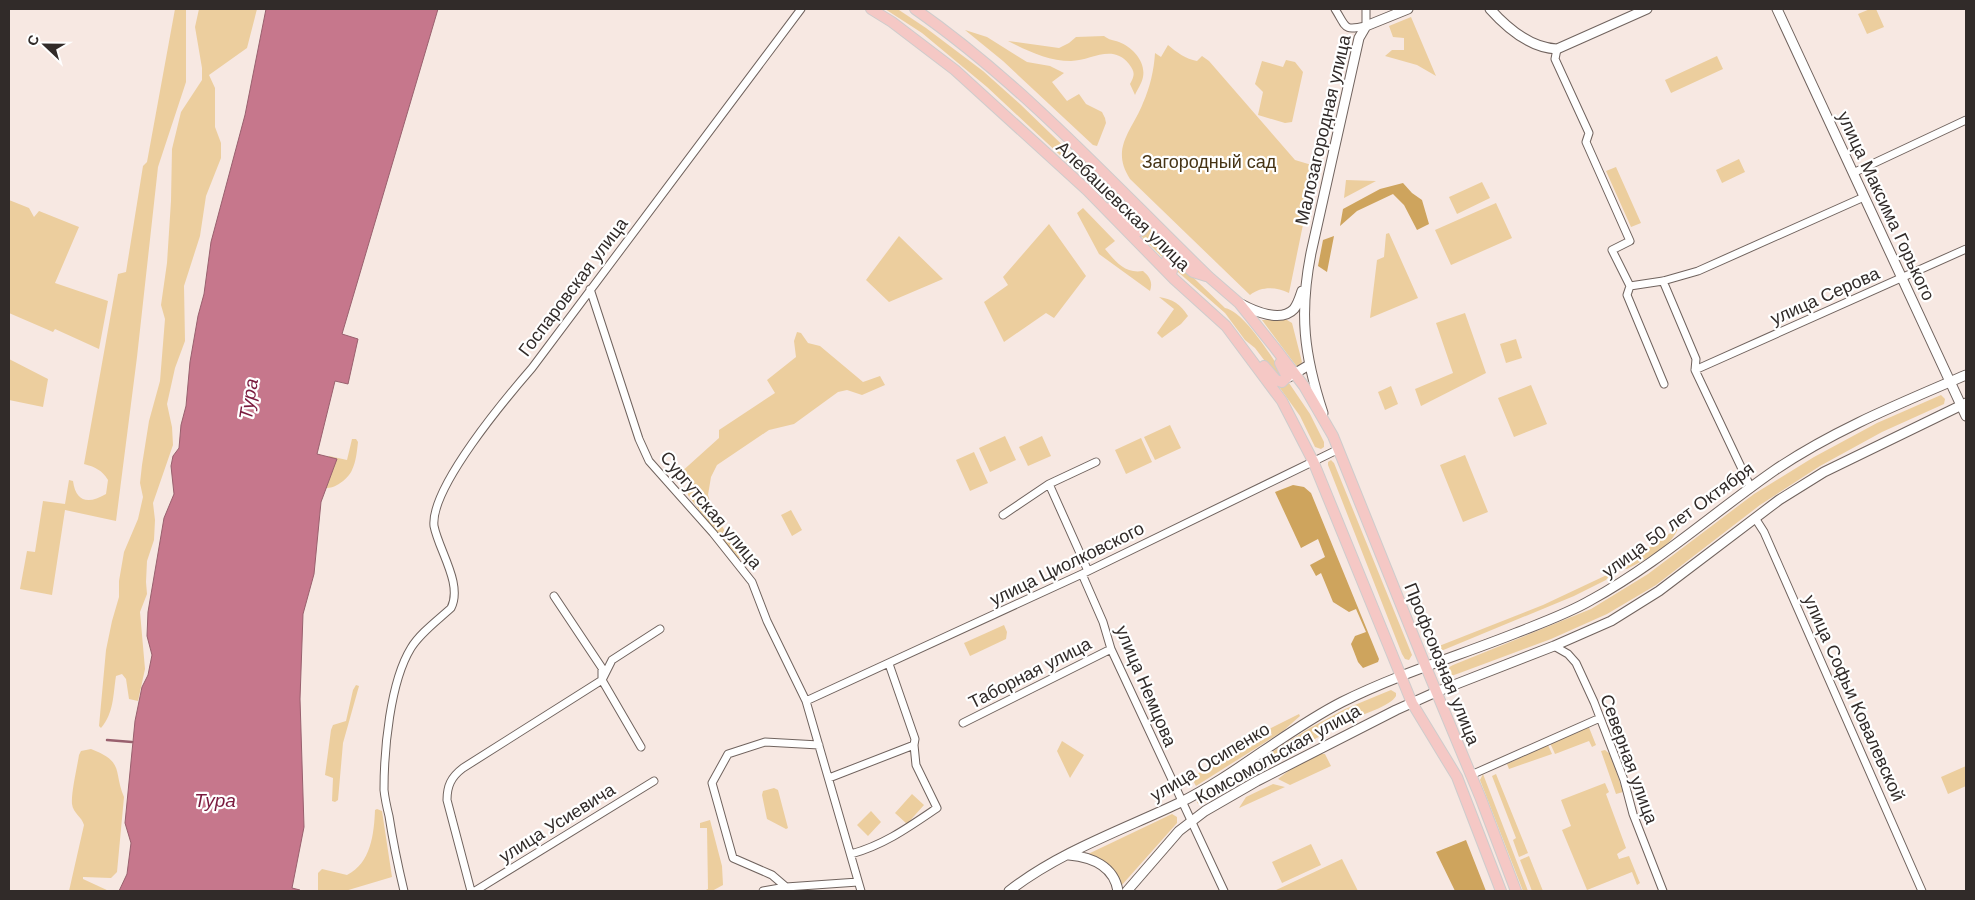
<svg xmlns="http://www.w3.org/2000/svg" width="1975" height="900" font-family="Arial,sans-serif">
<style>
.green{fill:#ecce9e}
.forest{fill:#cea45d}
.water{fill:#c6778c;stroke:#99606e}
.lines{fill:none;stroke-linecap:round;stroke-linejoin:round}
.stream{stroke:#99606e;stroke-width:2.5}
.minor-casing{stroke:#70635e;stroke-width:9}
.tertiary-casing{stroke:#70635e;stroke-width:11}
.secondary-casing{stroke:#70635e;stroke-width:11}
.primary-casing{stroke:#cecccc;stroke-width:12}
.minor{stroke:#fff;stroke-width:7}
.tertiary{stroke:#fff;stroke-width:9}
.secondary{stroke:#fff;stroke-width:9}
.primary{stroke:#f5c8c5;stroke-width:10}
.labels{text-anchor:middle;stroke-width:4.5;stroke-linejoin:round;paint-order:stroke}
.street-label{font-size:18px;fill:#312b29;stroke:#fff}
.park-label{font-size:18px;fill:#463415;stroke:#fff}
.water-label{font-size:19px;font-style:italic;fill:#7a1a3e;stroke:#fff}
</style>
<rect width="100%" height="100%" fill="#f7e8e2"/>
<!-- green -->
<path class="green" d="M175,9H186V82L158,167L137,357L116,521L65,510L52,595L20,589L27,551L35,552L43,501L65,504L69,480L73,481C76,503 89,504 106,494L108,480C102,470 95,467 84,464L118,274L126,272L143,166L147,162Z
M199,9H257L247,48L209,75L215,88V127L221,143V158L206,196L200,236L184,286L185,341L175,368L167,404L172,427L173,445L153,503L155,520L154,540L147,561L146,582L147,594L140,612L145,669L138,701L129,699L126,679L122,674L116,676C113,695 114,713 101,728L99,726L106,650L112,621L119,597V581L124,552L138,519L143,497L140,483L142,465L149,421L160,381L165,319L161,305L167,263L171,201L172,149L181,112L202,80V68L195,27Z
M885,9L899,10L926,28L983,71L1020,104L1142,222L1138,227L1097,186L1076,170L987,87L922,33Z
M1870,9H1876L1884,27L1867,34L1858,14Z
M1411,17L1436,76L1417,65L1385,56L1392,50H1404V38L1393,37L1389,26Z
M965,30L987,37L1027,62L1050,66L1064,73L1052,82L1067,101L1079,94L1086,104L1102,112L1105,118L1106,123L1097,146L1093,145L1003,61Z
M1104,36C1109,40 1113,40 1119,42C1132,47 1146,61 1143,77C1142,83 1137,90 1135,95L1130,84C1135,75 1135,72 1129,64C1112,43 1091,61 1071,61C1048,61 1028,51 1008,41L1059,48L1069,43L1076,37Z
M1168,45C1176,52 1186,59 1197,61L1202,56L1209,61L1295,160L1315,166L1289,293C1276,287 1262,286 1250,295L1130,179C1110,148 1132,131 1143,103C1150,87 1154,70 1155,53L1161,57Z
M1717,56L1723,69L1671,93L1665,80Z
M1286,60L1295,62L1303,72L1292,122L1285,123L1258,115L1263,92L1255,84L1262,61L1283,67Z
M1739,159L1745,172L1722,183L1716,170Z
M1616,167L1641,223L1631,227L1606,171Z
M1346,180L1376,181L1344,198Z
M1482,182L1490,198L1457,214L1449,197Z
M9,200L29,208L34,217L39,211L79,227L55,283L108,301L99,349L55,329L53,332L9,313Z
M1496,203L1512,238L1451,265L1435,230Z
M1083,208L1115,241L1105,249C1116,262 1125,274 1143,271C1150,277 1153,282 1150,291L1099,254L1077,213Z
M1049,224L1086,276L1054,318L1046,313L1004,342L984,302L1008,285L1003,277Z
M1149,228L1172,251L1168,252L1163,258L1139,234Z
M1389,233L1418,298L1370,318L1377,260L1384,257L1386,234Z
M899,236L943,279L889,302L866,280Z
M1169,259H1174L1225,308C1245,312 1271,357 1283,373L1282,377H1277L1255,348L1245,340L1225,313L1170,265Z
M1159,297C1173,299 1180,304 1188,316L1181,324L1162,338L1157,333L1174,309Z
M1465,313L1486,373L1421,406L1415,389L1453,373L1436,323Z
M1262,320H1287L1292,323L1302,362L1300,365L1297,367Z
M797,332L801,333L808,343L820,346L863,382L880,376L885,385L862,395L847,390L838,392L794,424L769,430L717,465L711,477L708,495L713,510L740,558H738L712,528L688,495V483L679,474L719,438V430L775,393L767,380L796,357L794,341Z
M1516,339L1522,358L1506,363L1500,344Z
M9,359L48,379L43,407L9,400Z
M1289,383L1310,414L1324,442V447L1321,449L1315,447L1300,416L1277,384H1284Z
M1531,385L1547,424L1514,437L1498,398Z
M1391,386L1398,404L1385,410L1378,392Z
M1941,395L1945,399L1944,404L1882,432L1820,466L1760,505L1656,585L1607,614L1551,639L1457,674L1448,677L1443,675L1444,670L1453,665L1591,609L1648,574L1754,494L1814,457L1877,423Z
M1170,425L1181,448L1155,460L1144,437Z
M1005,436L1016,460L990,472L979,448Z
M1042,436L1051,456L1028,466L1019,447Z
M1141,438L1152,462L1126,474L1115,450Z
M352,439H356L358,442C357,451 356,462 352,470C348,480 329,494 320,485L329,456L347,460Z
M974,452L988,483L970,491L956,460Z
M1465,455L1488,512L1463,522L1440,465Z
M1331,460L1334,463L1412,655L1409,660L1405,659L1402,654L1328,465V462Z
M791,510L802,530L792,536L781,515Z
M1678,528C1672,547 1644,560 1627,569L1620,567Z
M1611,573L1606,580L1574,596L1441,651L1439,646L1543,605Z
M1004,625L1007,632L1006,639L970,656L964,643Z
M356,685L359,686L343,743L338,800L335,802L332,801L333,778L325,775L331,730L333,725L346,721L353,690Z
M1391,690L1396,693V696C1391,706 1360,715 1349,721C1299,747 1249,774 1201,805L1197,803L1198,799L1308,729L1345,709Z
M1299,714L1300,716L1283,731L1196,786L1191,777L1272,735L1269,729Z
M1588,725L1596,745L1592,747L1589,741L1555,754L1550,743Z
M1062,741L1084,755L1070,778L1057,751Z
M1548,745L1552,754L1509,769L1507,764Z
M91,749C125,762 113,771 124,797L117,872L111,878L83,877V879L109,891H69L84,825C82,817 73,813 72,804C71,793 77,768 79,755L81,751Z
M1605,750L1611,755L1623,792L1616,794L1601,751Z
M1320,754H1325L1331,766L1290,785L1278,779L1292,768Z
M1966,766V786L1948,794L1941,777Z
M1483,774L1528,891H1523L1480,780Z
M1496,774L1528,853L1519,857L1513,840L1516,838L1492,776Z
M1605,783L1609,792L1606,794L1626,848L1617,854L1619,859L1629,856L1640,883L1637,885L1632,872L1587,890L1562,830L1571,826L1561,800Z
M1273,784L1285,787L1239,808L1246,797Z
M774,788L778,790L788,828L786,829L767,819L762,795L763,791Z
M912,794L924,805L907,824L895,813Z
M377,809L382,811L392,877L345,891H318V873L322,869L347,875C371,863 374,834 375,810Z
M871,811L881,822L868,836L857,825Z
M1172,814L1177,817V823L1121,886C1118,868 1101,862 1086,855Z
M710,820L722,866L723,885L712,891H704L708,889L707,828H700V823Z
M1311,844L1321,865L1282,883L1272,862Z
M1529,856L1543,891H1532L1520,860Z
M1342,859L1358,891H1274Z"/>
<!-- forest -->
<path class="forest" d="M1403,183L1412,193L1422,200L1429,224L1417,230L1404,205L1393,194L1357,211L1340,226L1343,209L1380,189Z
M1334,236L1327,272L1318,266L1323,240Z
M1293,485L1304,487L1311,493L1379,659L1378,662L1363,668L1358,662L1351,644L1355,636L1366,632L1356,609L1349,612L1333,602L1321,573L1316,576L1310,565L1325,557L1318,539L1301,548L1275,492Z
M1466,840L1486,891H1455L1436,852Z"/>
<!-- water -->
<path class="water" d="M266,9H438L342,334L358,339L348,384L335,381L317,454L337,459L321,502L314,574L303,614L300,699L304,827L292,888L300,890V891H119L127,874L131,843L125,823L135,721L142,687L148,675L152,655L147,636L148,612L164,518L174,494L171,466L173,456L179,448L181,425L186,406L190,362L198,316L204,294L211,242L245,115Z"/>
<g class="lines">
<!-- stream -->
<path class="stream" d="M107,740L132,742"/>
<defs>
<path id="minor" d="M1335,9C1347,28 1343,31 1366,26V9
M1557,49L1555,59L1589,133L1586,142L1630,241L1612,250L1630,286L1627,295L1664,384
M1853,173L1966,120
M1663,281L1696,359L1695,370L1751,488
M1630,286L1663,281L1698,271L1864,197
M590,289L639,439L649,461L713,533L752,582L767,621L806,701L861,891
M1695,370L1966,249
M1049,484L1088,571
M1003,515L1049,484L1096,462
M1755,518L1764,532L1922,891
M1082,574L1103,622L1111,649L1224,891
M554,596L602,668V680L641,747
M1554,646L1568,654L1576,663L1594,702L1624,780L1633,814L1663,891
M806,701L1082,574L1339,449
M963,723L1111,649
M1471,775L1600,718
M829,778L914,745L915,739L889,664
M851,854C884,845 909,827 937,808L916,765L914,745
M786,887L772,875L733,858L712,783L728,754L765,742L819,745
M404,891C398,866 393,842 389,816C387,808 385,799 384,790C384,750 390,682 411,648C420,633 438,620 451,608C463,584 439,551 434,526C430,488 506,398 532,368L801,9
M471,891L447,800C447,786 451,777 463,768L602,680L612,660L660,629
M475,891L654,781
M763,891L786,887L858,882"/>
<path id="tertiary" d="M1490,9C1507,28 1531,48 1557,49L1647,9
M1777,9L1966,416
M1241,304C1254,311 1281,323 1294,309C1298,304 1300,297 1302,291
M1289,377L1309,365
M1323,413C1304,355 1299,314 1311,253L1359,38L1366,26L1408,9"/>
<path id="secondary" d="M1069,855C1091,857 1114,866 1118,891
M1009,891C1059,852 1122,830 1179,803C1236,775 1285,731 1342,702C1398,674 1458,656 1516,633C1541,623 1567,614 1591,600C1657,564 1713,513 1775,470C1834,430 1901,403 1966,375
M1127,891L1179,831L1205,811L1257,781L1396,710L1436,692L1554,646L1611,621L1659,591L1779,500L1824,472L1966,403"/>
<path id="primary" d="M871,9L892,22L955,70L1087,190L1174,279L1226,326L1282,401L1313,461L1412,703L1457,777L1501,891
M915,9C1024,85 1114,185 1209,277L1239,303L1275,348L1304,386L1333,436L1426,667L1481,799L1516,891
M1110,208L1116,211L1139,231L1142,230L1146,224L1139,214
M1172,271L1166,262L1169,256L1176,257L1193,272L1206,276
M1264,366L1276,380L1282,382L1287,377L1280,363"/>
</defs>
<!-- minor casing -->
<use href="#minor" class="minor-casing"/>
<!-- tertiary casing -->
<use href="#tertiary" class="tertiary-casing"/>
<!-- secondary casing -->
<use href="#secondary" class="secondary-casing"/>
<!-- primary casing -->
<use href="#primary" class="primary-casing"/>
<!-- minor -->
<use href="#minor" class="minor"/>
<!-- tertiary -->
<use href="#tertiary" class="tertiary"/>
<!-- secondary -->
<use href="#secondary" class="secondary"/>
<!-- primary -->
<use href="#primary" class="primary"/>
</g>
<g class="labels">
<!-- street labels -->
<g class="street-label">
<text transform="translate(1323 130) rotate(-77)" y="6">Малозагородная улица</text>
<text transform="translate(1123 206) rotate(44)" y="6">Алебашевская улица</text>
<text transform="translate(1886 206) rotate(65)" y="6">улица Максима Горького</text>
<text transform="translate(573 287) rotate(-53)" y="6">Госпаровская улица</text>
<text transform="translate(1825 296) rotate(-24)" y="6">улица Серова</text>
<text transform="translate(711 510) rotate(50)" y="6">Сургутская улица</text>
<text transform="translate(1678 520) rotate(-36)" y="6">улица 50 лет Октября</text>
<text transform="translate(1067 564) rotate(-26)" y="6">улица Циолковского</text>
<text transform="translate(1442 664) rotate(68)" y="6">Профсоюзная улица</text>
<text transform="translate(1030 673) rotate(-27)" y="6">Таборная улица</text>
<text transform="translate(1146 686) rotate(67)" y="6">улица Немцова</text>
<text transform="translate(1854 698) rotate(66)" y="6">улица Софьи Ковалевской</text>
<text transform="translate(1278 754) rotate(-29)" y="6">Комсомольская улица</text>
<text transform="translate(1629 759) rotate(70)" y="6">Северная улица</text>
<text transform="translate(1210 762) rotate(-31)" y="6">улица Осипенко</text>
<text transform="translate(557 823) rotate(-32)" y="6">улица Усиевича</text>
</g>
<!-- park labels -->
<g class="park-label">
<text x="1209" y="168">Загородный сад</text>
</g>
<!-- water labels -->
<g class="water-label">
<text transform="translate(248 399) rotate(-81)" y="7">Тура</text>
<text x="215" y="807">Тура</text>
</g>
</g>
<!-- border -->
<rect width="1975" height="900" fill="none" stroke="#312b29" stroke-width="20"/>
<!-- north arrow -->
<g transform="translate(45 45) rotate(292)" stroke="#ffffff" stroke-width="4" paint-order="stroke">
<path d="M0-4L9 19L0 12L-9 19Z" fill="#312b29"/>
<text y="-8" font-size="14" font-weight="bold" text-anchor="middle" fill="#312b29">С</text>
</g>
</svg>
